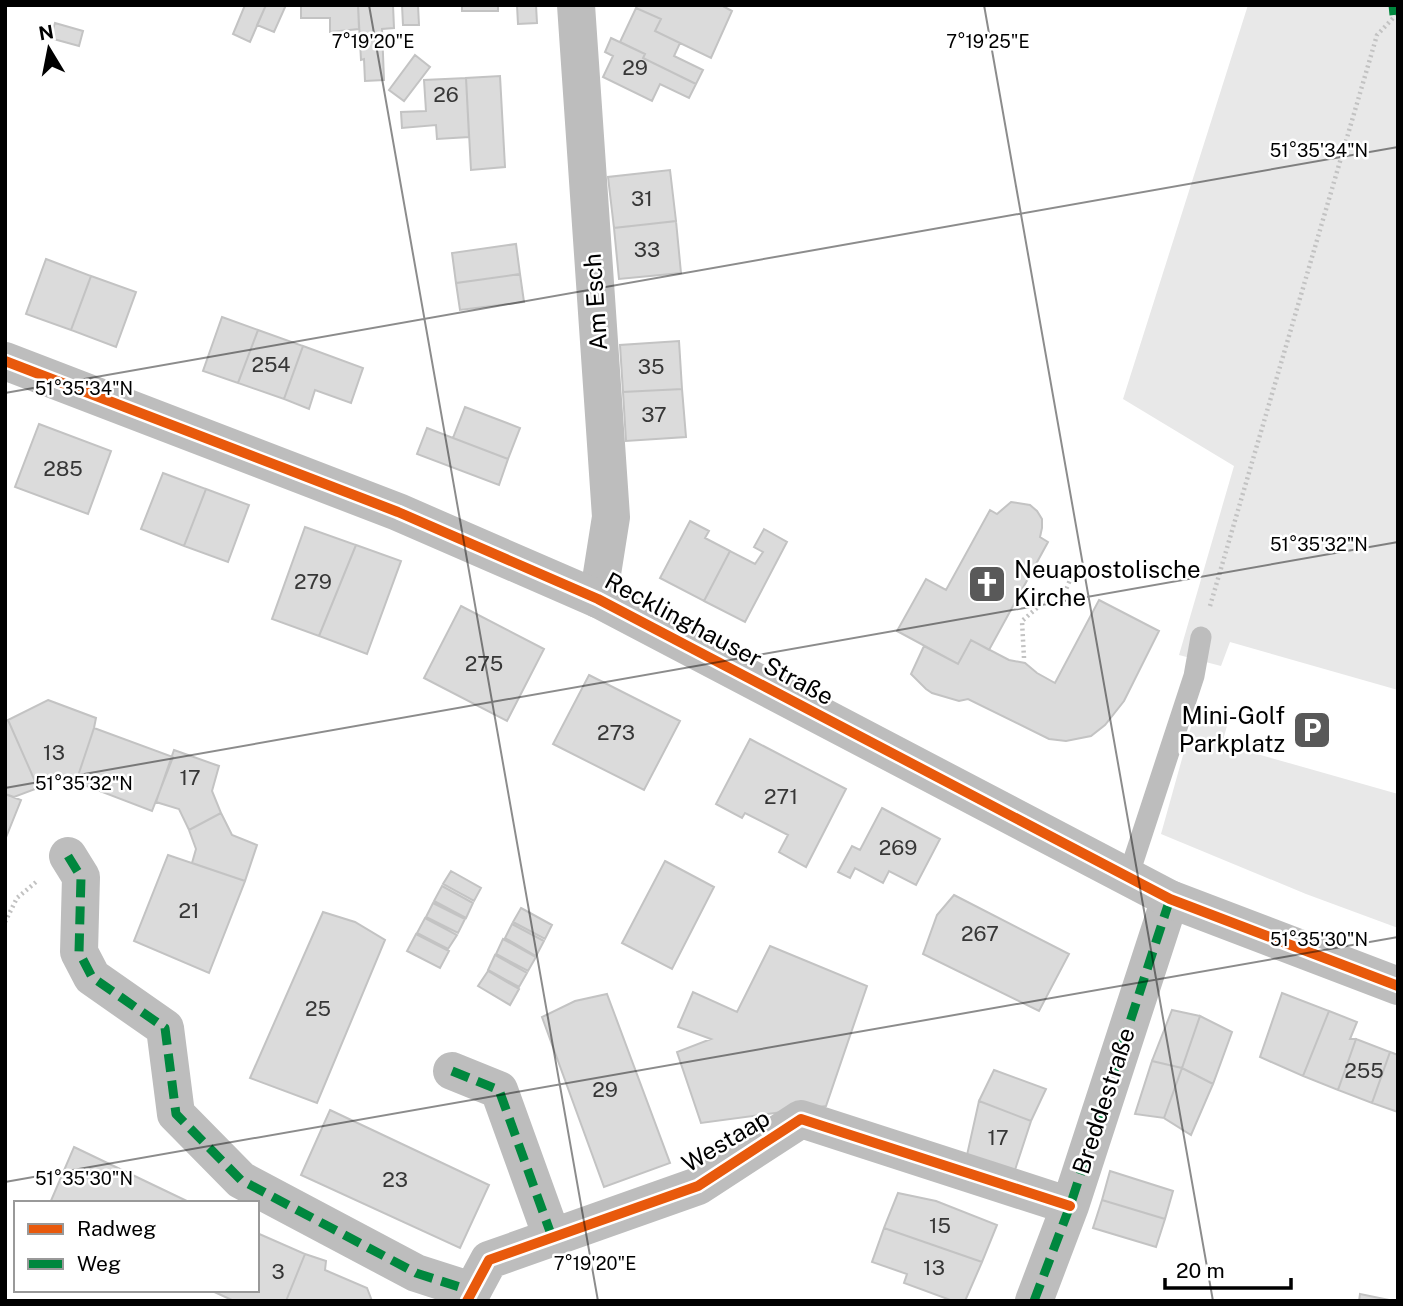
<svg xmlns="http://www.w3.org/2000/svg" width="1403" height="1306" font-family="'Public Sans',sans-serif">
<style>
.green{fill:#e8e8e8}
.building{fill:#dbdbdb;stroke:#c3c3c3;stroke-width:2}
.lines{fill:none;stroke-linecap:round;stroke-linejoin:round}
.path{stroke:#c2c2c2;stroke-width:4.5;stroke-dasharray:2 3.5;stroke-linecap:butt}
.service{stroke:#bdbdbd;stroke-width:21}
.minor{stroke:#bdbdbd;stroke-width:38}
.tertiary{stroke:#bdbdbd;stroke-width:38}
.quiet{stroke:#00873e;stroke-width:9;stroke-dasharray:18 9;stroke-linecap:butt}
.cycleway-casing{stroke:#fff;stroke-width:15}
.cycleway{stroke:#e8590c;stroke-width:10}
.ticks{fill:none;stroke:#000;stroke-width:2;stroke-opacity:0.45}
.labels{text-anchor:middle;stroke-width:5;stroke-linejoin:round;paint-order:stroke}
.number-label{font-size:21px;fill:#373737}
.street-label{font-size:24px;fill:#000;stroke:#fff}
.poi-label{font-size:24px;fill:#000;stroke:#fff;text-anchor:start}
.ticks-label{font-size:18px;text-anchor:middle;fill:#000;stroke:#fff;stroke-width:5;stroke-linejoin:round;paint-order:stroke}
</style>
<rect width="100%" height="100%" fill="#fff"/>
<!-- green -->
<path class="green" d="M1248,5H1398V690L1230,642L1221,666L1179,655L1234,466L1123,399Z
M1197,705L1230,715L1222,744L1398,794V928L1306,894L1161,834Z"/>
<!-- building -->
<path class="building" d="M245,5H266L250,42L233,34Z
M266,5H286L274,32L257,25Z
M301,5H358L359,29L330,32V18H301Z
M358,5H393L394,28L382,29L384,80L365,81L364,59L361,60Z
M402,5H418L419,25H403Z
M462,5H498V11H462Z
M536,5L537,23L518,24L517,5Z
M637,5H721L732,11L711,58L655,31L661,19L636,8Z
M636,8L661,19L655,31L680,43L674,56L703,70L696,84L643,58L645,54L620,42Z
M55,23L83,31L79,46L50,38Z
M611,38L645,54L643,58L696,84L689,98L660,84L652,101L603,77L613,56L605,52Z
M415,55L430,67L404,101L389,90Z
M500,76L505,167L471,170L466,78Z
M466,78L469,137L437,139L436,125L402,128L401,112L426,111L424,80Z
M670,170L676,221L614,228L608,177Z
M676,221L681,273L619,279L614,228Z
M516,244L520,274L456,283L452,253Z
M46,259L91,276L71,330L26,314Z
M520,274L524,302L460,310L456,283Z
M91,276L136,292L116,347L71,330Z
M222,317L258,330L238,383L203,371Z
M258,330L303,346L284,399L238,383Z
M679,341L682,389L623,392L620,345Z
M303,346L363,368L351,403L315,390L309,409L284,399Z
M682,389L686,437L626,441L623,392Z
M465,407L520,428L508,459L453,438Z
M39,424L111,451L88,514L15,487Z
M427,428L508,459L499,485L417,454Z
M163,473L206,489L184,546L141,529Z
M206,489L249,505L228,562L184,546Z
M1011,502L1030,505L1037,511L1042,519V528L1040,537L1048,542L989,650L971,640L958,664L897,631L926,579L946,590L990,510L997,514Z
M690,521L709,531L705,538L730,551L704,601L660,578Z
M305,527L356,545L319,636L272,619Z
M764,529L787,542L745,622L704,601L730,551L755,564L763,552L754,547Z
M356,545L401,561L367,654L319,636Z
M1099,600L1159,631L1124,701L1105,725L1091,736L1066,741L1049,739L968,699L959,701L932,693L926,689L911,674L924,646L958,664L971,640L1009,660L1025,663L1037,673L1055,683Z
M461,606L544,649L507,721L424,678Z
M589,675L680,721L644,790L553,744Z
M48,700L96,718L94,728L76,782L55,779L38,788L8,720Z
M8,720L38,788L14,797L5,794V721Z
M94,728L173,757L152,811L76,782Z
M750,739L846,789L806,867L779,852L788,835L745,813L742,818L716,804Z
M174,750L219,766L212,791L221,813L189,830L179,809L156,802Z
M5,794L21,800L5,840Z
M882,808L940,839L916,885L889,871L883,883L855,868L850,878L838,872L852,846L860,850Z
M221,813L232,835L257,845L245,881L192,863L196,849L189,830Z
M168,855L245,881L209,973L134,941Z
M665,861L714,887L672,969L622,943Z
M451,871L481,888L474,901L443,884Z
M442,886L473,903L466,918L434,901Z
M954,895L1069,954L1039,1011L923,954L937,915Z
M433,903L465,919L458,933L426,917Z
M521,908L552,925L545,939L513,922Z
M323,912L355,922L385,940L317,1103L250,1078Z
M425,918L457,935L448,949L417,933Z
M512,924L544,941L536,956L505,938Z
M416,934L449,951L440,968L407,951Z
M503,939L536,957L528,971L496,954Z
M770,946L867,986L826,1106L701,1123L677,1052L711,1039L678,1027L693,992L737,1012Z
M495,955L527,973L519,987L488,970Z
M488,971L519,989L510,1005L478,986Z
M1282,993L1329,1011L1303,1076L1260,1057Z
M607,994L670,1163L604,1187L542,1017L575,1001Z
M1172,1010L1200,1016L1182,1068L1152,1061Z
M1329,1011L1357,1022L1350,1039H1356L1338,1090L1303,1076Z
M1200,1016L1232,1032L1213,1084L1182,1068Z
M1356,1039L1390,1052L1372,1103L1338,1090Z
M1390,1052L1398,1055V1112L1372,1103Z
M1152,1061L1182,1068L1164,1118L1135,1114Z
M1182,1068L1213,1084L1191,1135L1164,1118Z
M994,1070L1046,1089L1031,1121L979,1101Z
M979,1101L1031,1121L1014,1173L967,1155Z
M330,1110L489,1185L460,1248L301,1175Z
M74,1147L191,1203H50Z
M1110,1171L1173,1191L1165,1219L1102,1200Z
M898,1193L936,1201L997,1225L982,1262L884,1228Z
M1102,1200L1165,1219L1156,1247L1093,1228Z
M884,1228L982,1262L965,1301H953L904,1283L907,1274L872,1262Z
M257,1233L305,1254L286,1301H234L210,1290H257Z
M305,1254L326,1261L325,1270L367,1288L372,1301H286Z
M1360,1294L1394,1301H1359Z"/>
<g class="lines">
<!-- path -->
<path class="path" d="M1210,606L1377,35L1398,13
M1024,658L1022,621L1038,607L1064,594L1073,573H1080
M5,922L17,898L36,882"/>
<!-- service -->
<path class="service" d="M1128,877L1194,676L1201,637"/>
<!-- minor -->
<path class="minor" d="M576,5L611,517L598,599
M68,856L81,877L79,952L92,977L165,1028L176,1114L241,1180L416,1273L472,1291
M452,1071L499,1090L552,1237
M467,1301L489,1260L698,1186L801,1119L1070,1206
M1034,1301L1070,1206L1170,899"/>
<!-- tertiary -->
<path class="tertiary" d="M5,361L398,512L598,599L1170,899L1398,986"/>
<!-- quiet -->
<path class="quiet" d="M1393,5L1394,15
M68,856L81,877L79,952L92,977L165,1028L176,1114L241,1180L416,1273L472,1291
M452,1071L499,1090L552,1237
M1034,1301L1070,1206L1170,899"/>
<defs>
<path id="cycleway" d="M5,361L398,512L598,599L1170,899L1398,986
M467,1301L489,1260L698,1186L801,1119L1070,1206"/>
</defs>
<!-- cycleway casing -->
<use href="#cycleway" class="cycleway-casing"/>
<!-- cycleway -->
<use href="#cycleway" class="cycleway"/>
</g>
<!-- ticks -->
<path class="ticks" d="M369,5L598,1301M984,5L1213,1301M5,393L1398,147M5,788L1398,542M5,1182L1398,937"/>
<!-- icons -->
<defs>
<symbol id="church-square" viewBox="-11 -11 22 22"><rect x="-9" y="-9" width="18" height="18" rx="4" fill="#595959" stroke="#fff"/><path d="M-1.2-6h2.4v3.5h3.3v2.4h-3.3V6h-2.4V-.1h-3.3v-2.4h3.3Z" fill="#fff"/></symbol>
<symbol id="parking-square" viewBox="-11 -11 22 22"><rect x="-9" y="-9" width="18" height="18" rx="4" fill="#595959" stroke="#fff"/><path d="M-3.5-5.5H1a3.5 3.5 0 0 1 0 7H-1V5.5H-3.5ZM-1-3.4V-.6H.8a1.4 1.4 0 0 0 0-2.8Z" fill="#fff"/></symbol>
</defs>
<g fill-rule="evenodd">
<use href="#church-square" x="965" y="562" width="44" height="44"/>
<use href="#parking-square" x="1290" y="708" width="44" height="44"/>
</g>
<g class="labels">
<!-- number labels -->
<g class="number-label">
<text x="635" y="75">29</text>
<text x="446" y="102">26</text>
<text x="642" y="206">31</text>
<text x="647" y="257">33</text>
<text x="271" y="372">254</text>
<text x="651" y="374">35</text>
<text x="654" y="422">37</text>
<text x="63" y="476">285</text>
<text x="313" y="589">279</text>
<text x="484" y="671">275</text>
<text x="616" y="740">273</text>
<text x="54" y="760">13</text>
<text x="190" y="785">17</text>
<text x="781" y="804">271</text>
<text x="898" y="855">269</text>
<text x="189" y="918">21</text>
<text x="980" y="941">267</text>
<text x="318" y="1016">25</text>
<text x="1364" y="1078">255</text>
<text x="605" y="1097">29</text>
<text x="998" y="1145">17</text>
<text x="395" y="1187">23</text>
<text x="940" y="1233">15</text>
<text x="934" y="1275">13</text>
<text x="278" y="1279">3</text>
</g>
<!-- street labels -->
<g class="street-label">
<text transform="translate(596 302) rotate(-94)" y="8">Am Esch</text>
<text transform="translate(719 639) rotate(28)" y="8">Recklinghauser Straße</text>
<text transform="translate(1104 1101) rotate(-72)" y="8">Breddestraße</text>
<text transform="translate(726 1141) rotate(-31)" y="8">Westaap</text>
</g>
<!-- poi labels -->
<g class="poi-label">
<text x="1014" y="578">Neuapostolische<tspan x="1014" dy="28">Kirche</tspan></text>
<text x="1285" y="724" text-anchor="end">Mini-Golf<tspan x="1285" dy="28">Parkplatz</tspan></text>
</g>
</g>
<g class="ticks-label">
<text x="373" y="48">7°19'20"E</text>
<text x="988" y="48">7°19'25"E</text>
<text x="1319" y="157">51°35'34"N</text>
<text x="84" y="395">51°35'34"N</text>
<text x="1319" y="551">51°35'32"N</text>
<text x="84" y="790">51°35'32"N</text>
<text x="1319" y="946">51°35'30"N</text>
<text x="84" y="1185">51°35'30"N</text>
<text x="595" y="1270">7°19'20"E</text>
</g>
<!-- border -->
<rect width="1403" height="1306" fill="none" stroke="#000000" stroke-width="14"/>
<!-- legend -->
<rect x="14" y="1201" width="245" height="91" fill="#ffffff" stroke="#999999" stroke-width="2"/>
<rect x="28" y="1224" width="35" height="10" fill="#e8590c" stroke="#999999" stroke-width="2"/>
<text x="77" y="1236" font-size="21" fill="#000000">Radweg</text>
<rect x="28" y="1259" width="35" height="10" fill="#00873e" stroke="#999999" stroke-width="2"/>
<text x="77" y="1271" font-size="21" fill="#000000">Weg</text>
<!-- north arrow -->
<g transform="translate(49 49) rotate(350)" stroke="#ffffff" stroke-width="5" paint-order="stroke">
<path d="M0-5L12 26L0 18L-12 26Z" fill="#000000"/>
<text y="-10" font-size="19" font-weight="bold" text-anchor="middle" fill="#000000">N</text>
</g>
<!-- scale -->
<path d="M1165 1278v10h126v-10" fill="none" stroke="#000000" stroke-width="3.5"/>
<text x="1176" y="1278" font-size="21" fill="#000000" stroke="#ffffff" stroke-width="5" paint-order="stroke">20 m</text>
</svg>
